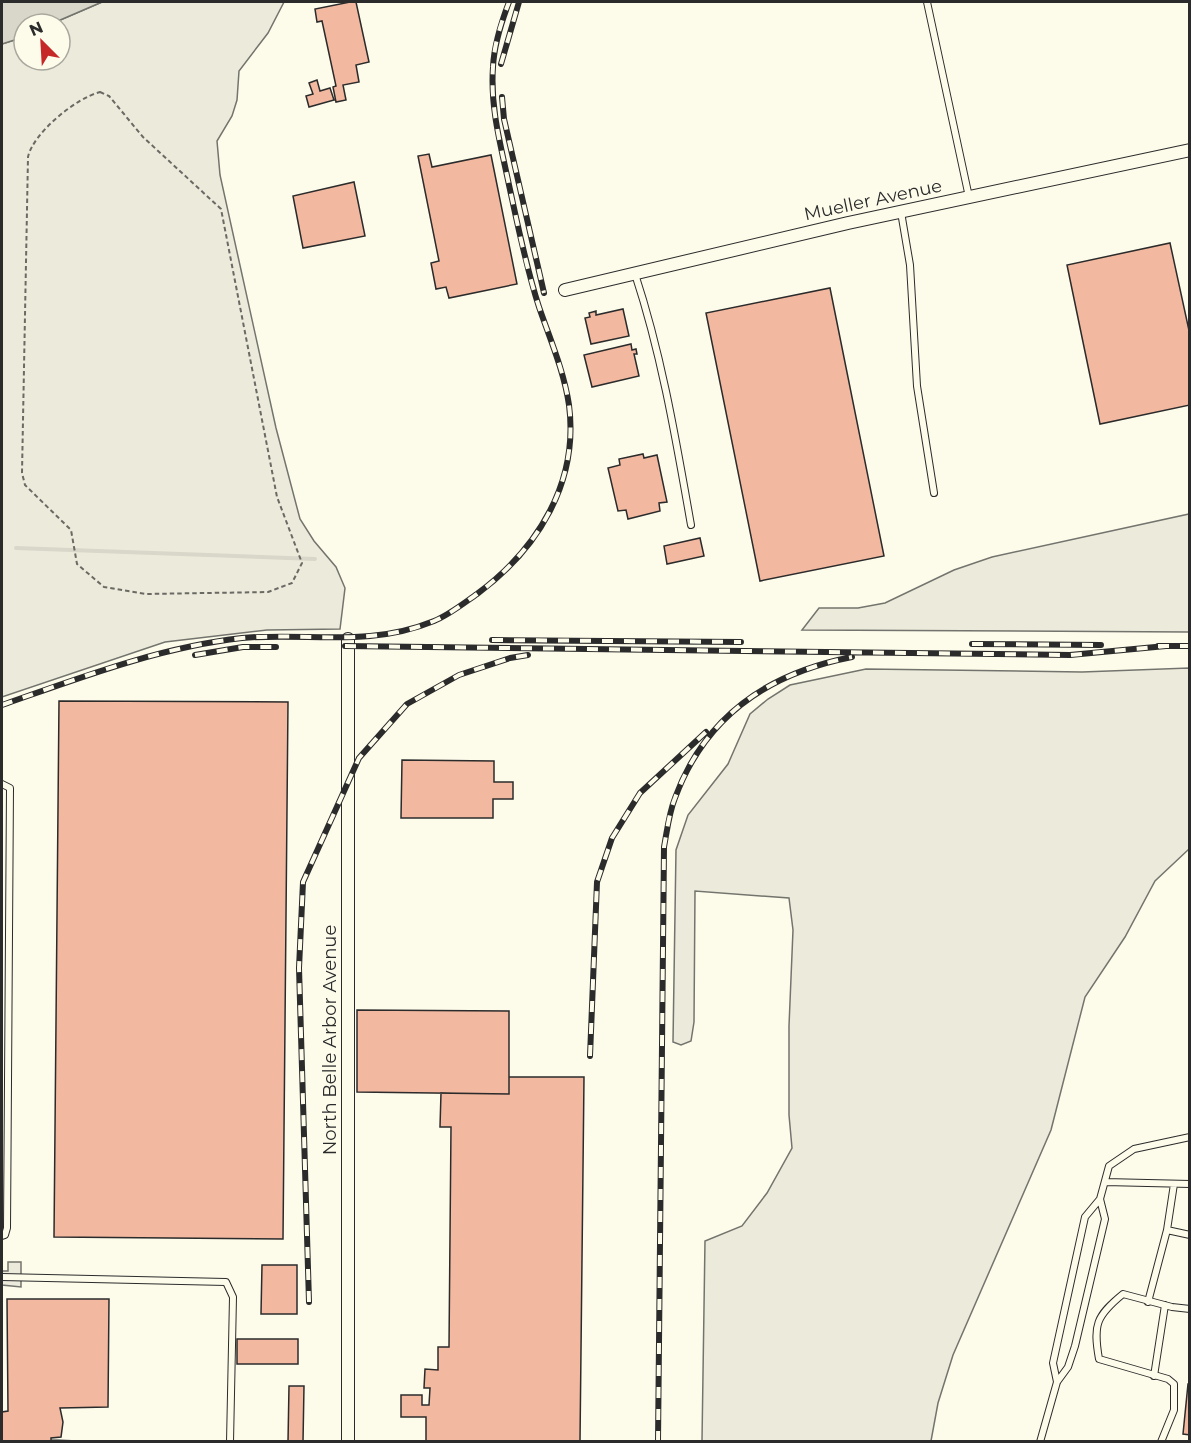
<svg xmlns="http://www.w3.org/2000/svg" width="1191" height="1443" font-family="Montserrat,sans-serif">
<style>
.green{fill:#ecebdb;stroke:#74746e;stroke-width:1.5}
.parking{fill:#eceadb;stroke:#74746e;stroke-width:1.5}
.water{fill:#d8d7c9;stroke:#74746e;stroke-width:1.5}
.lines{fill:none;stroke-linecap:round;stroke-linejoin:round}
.stream{stroke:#d8d7c9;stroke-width:4}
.building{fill:#f2b8a0;stroke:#2b2b2b;stroke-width:1.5}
.lane-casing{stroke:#2b2b2b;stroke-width:8}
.street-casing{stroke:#2b2b2b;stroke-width:14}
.path{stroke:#6a6964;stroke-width:2;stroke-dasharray:4.5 3;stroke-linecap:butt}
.lane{stroke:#fdfbea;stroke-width:6}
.street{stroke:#fdfbea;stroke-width:12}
.rail-casing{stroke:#2b2b2b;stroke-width:6}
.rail{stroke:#fdfbea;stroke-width:4;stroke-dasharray:11;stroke-linecap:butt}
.labels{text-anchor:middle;stroke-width:4.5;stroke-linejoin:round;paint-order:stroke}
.street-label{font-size:18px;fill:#2b2b2b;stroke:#fdfbea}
</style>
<rect width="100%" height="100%" fill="#fdfbea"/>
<!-- green -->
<path class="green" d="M102,2H284L268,33L239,71L237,100L232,116L217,141L220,175L276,428L300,519L314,541L336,567L345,588L340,629L267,630L165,642L2,697V44L24,37V60H60V24H51Z
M1189,514V632L802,630L819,608H858L885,603L954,570L992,557Z
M1189,668V849L1155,881L1125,937L1085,997L1051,1130L953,1355L938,1403L931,1441H702L705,1241L742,1226L767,1193L792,1148L789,1115V1026L793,930L789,898L695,891L694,1022L691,1041L681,1045L673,1042L676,850L688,815L728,764L750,714L768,699L790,685L866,669L1082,672Z"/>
<!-- parking -->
<path class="parking" d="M8,1262H21V1287L2,1285V1271H8Z"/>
<!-- water -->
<path class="water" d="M2,2H102L51,24H24V37L2,44Z"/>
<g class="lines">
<!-- stream -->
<path class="stream" d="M16,548L315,559"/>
</g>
<!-- building -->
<path class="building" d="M350,2H356L369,62L356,65L359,82L343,85L346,100L336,102L333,87L336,86L322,21L317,22L315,9Z
M317,80L320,91L330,88L334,100L309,107L306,96L313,94L309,83Z
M429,154L432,167L491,155L517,284L449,298L446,287L436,289L431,263L439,261L418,156Z
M354,182L365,236L303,248L293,196Z
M1170,243L1190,335V405L1100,424L1067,265Z
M830,288L884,556L760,581L706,313Z
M623,309L629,336L591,344L585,318L590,317L589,313L596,311V315Z
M631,344L632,350L636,349L637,354H634L639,376L592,387L584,355Z
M643,454L644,458L657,455L667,502L659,503L660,511L628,519L626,510L618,511L608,468L620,465L619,459Z
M700,538L704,556L667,564L664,546Z
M59,701L288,702L283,1239L54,1237Z
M402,760L494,761V782H513V799H493V818H401Z
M357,1010L509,1011V1094L357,1092Z
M509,1077H584L580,1442H426V1417H401V1395H422V1405H429L430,1388H424L425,1369L438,1370V1347H449L451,1127H440L441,1093L509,1094Z
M262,1265H297V1314H261Z
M7,1299H109L108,1407L60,1408L63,1422L61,1437L51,1438V1440L107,1442H2V1412L8,1411Z
M237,1339H298V1364H237Z
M1188,1384H1190V1435L1183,1434Z
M289,1386H304L303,1442H288Z"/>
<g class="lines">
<defs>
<path id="lane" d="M927,2L969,197
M901,212L910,265L917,386L934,493
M635,274C662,356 676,440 691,525
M2,784L10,788L7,1228L5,1235L2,1236
M1105,1182L1190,1184
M1167,1230L1174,1184
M2,1277L226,1282L233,1297L230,1442
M1148,1302L1167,1230L1190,1235
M1154,1376L1165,1305
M1057,1382L1053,1363L1085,1217L1100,1199
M1040,1442L1057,1382L1068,1367L1075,1346L1105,1219L1100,1199L1109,1166L1134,1149L1190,1137
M1161,1442L1174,1410V1384L1168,1379L1099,1359C1093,1325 1096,1316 1123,1294L1172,1307L1190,1309"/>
<path id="street" d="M565,290L848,223L1190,150
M348,1442V639"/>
</defs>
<!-- lane casing -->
<use href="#lane" class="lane-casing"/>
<!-- street casing -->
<use href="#street" class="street-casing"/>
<!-- path -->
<path class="path" d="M100,92L109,96L143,137L221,209L277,497L302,563L292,583L268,592L146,594L104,587L77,564L71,530L25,485L22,473L28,157C33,133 76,98 100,92Z"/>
<!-- lane -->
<use href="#lane" class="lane"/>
<!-- street -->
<use href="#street" class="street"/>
<defs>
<path id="rail" d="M501,64L519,2
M502,97L504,119L544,293
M492,640L741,642
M972,644L1101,645
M345,646L1070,655L1166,646
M1158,646H1190
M195,655L243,647H276
M2,705C79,678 160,647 242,638C308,632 368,648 434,621C449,615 464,603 477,594C538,549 579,482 569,405C564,371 550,339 539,307C526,267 518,226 509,185C501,146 490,108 493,67C494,44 501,23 509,2
M590,1056L597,882L612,838L640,793L706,732
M309,1302L299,968L303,882L359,758L407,704L459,675L510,658L528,655
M658,1442L664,847C667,831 669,813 675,798C705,716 769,673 852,657"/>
</defs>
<!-- rail casing -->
<use href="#rail" class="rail-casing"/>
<!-- rail -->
<use href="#rail" class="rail"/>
</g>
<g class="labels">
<!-- street labels -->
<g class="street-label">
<text transform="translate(873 200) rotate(-12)" y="6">Mueller Avenue</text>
<text transform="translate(330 1040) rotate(-90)" y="6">North Belle Arbor Avenue</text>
</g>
</g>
<!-- border -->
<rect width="1191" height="1443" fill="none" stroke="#2b2b2b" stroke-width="6"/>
<!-- north arrow -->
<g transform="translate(42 42) rotate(336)"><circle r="28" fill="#fdfbea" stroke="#a9a89e" stroke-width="1.5"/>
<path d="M0-4.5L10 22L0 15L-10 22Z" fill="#c62828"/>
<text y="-9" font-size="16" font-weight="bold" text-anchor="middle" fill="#2b2b2b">N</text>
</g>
</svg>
